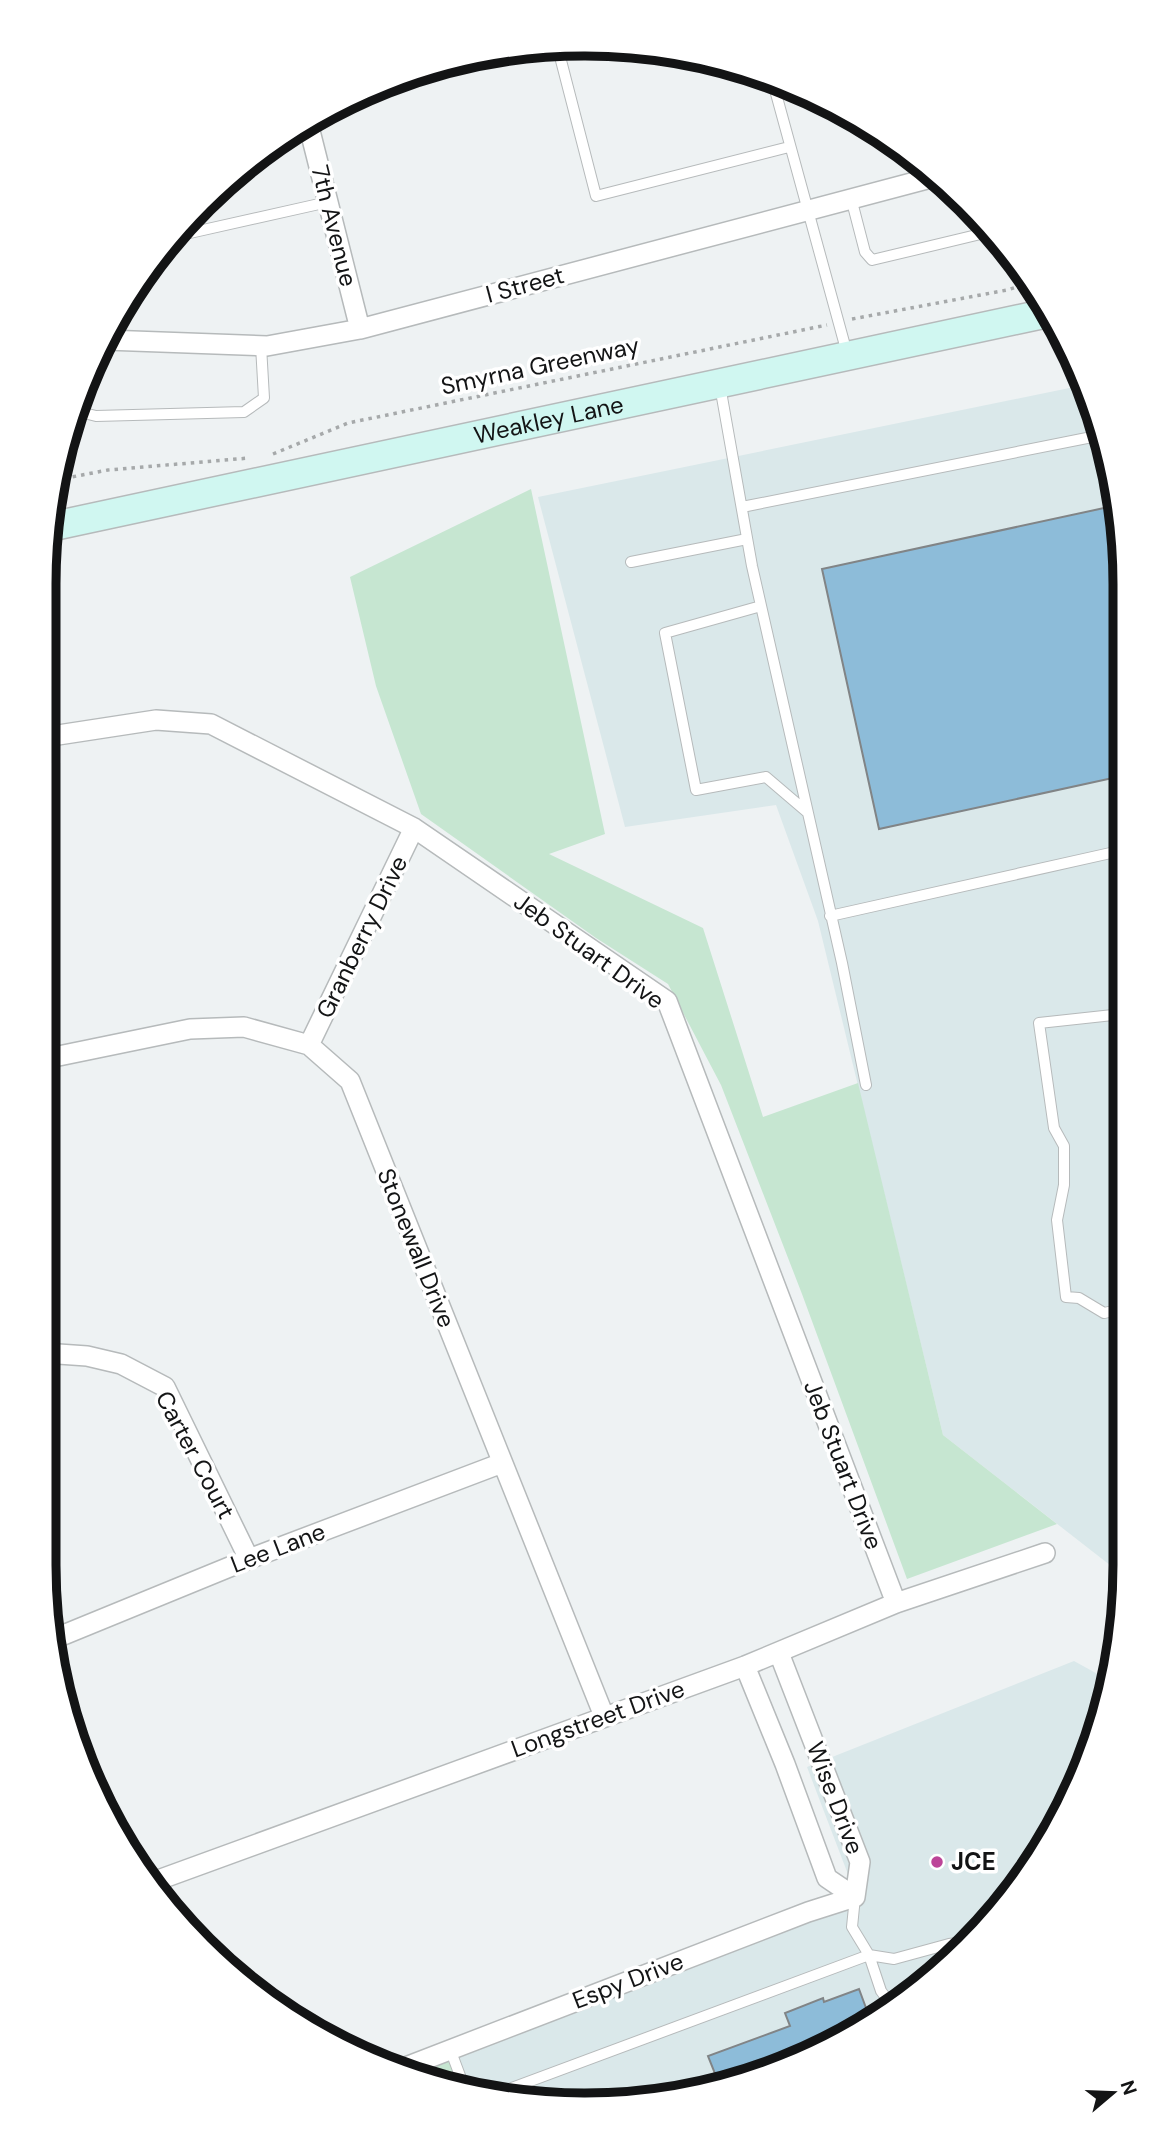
<svg xmlns="http://www.w3.org/2000/svg" width="1169" height="2149" font-family="'DM Sans',sans-serif">
<style>
.built{fill:#dae8ea}
.green{fill:#c6e6d1}
.building{fill:#8dbcd9;stroke:#818486;stroke-width:2}
.lines{fill:none;stroke-linecap:round;stroke-linejoin:round}
.lane-casing{stroke:#b6babb;stroke-width:12}
.street-casing{stroke:#b6babb;stroke-width:22}
.secondary-casing{stroke:#b6babb;stroke-width:31}
.path{stroke:#a6a9aa;stroke-width:3.5;stroke-dasharray:3.5 5;stroke-linecap:butt}
.lane{stroke:#fff;stroke-width:10}
.street{stroke:#fff;stroke-width:19}
.secondary{stroke:#d0f7f1;stroke-width:28}
.poi-dot{fill:#bc4498;stroke:#fff;stroke-width:2.5}
.labels{text-anchor:middle;stroke-width:7;stroke-linejoin:round;paint-order:stroke}
.street-label{font-size:24px;fill:#131415;stroke:#fff}
.poi-label{font-size:24px;font-weight:bold;fill:#131415;stroke:#fff;text-anchor:start}
.rim{fill:none;stroke:#131415;stroke-width:9}
</style>
<rect width="100%" height="100%" fill="#eef2f3"/>
<!-- built -->
<path class="built" d="M1084,385L1096,410L1121,514L1124,1576L943,1435L818,921L776,805L625,827L538,497Z
M1074,1661L1103,1677L1106,1706L1053,1835L941,1971L792,2064L620,2104L465,2089L450,2049L854,1890L807,1767Z"/>
<!-- green -->
<path class="green" d="M531,489L605,834L549,854L703,928L763,1117L858,1083L943,1435L1057,1524L907,1579L802,1294L721,1085L668,984L596,938L421,814L376,686L350,577Z
M450,2049L465,2089L445,2087L403,2068Z"/>
<!-- building -->
<path class="building" d="M1118,505L1121,514L1122,776L879,829L822,569Z
M859,1989L869,2016L792,2064L718,2081L708,2056L790,2026L785,2013L823,1998L824,2002Z"/>
<g class="lines">
<defs>
<path id="lane" d="M557,45L596,196L789,147
M772,79L847,353
M851,198L865,252L872,260L989,232
M172,237L328,202
M720,386L752,566L842,963L866,1085
M76,411L96,416L244,412L264,398L261,346
M742,507L1102,435
M631,562L747,539
M761,606L665,633L696,790L766,777L807,812
M830,916L1115,852L1122,845
M1122,1014L1039,1023L1054,1128L1064,1146V1185L1057,1220L1066,1297L1079,1298L1104,1313L1123,1309
M855,1897L852,1927L869,1955L881,1991L890,2003
M450,2049L465,2089
M501,2092L869,1955L894,1959L949,1944L965,1942"/>
<path id="street" d="M308,123L360,329
M106,340L267,346L360,329L938,176
M45,737L156,720L211,724L414,828L667,1001L896,1603
M309,1045L414,828
M44,1059L190,1029L244,1027L309,1045L350,1081L604,1716
M44,1353L87,1356L121,1364L165,1387L249,1559
M56,1638L249,1559L502,1463
M779,1653L860,1862L855,1897
M745,1666L785,1764L827,1878L855,1897
M150,1883L745,1666L896,1603L1045,1553
M403,2068L808,1912L855,1897"/>
<g id="secondary">
<path id="s1" d="M49,527L1048,313"/>
</g>
</defs>
<!-- lane casing -->
<use href="#lane" class="lane-casing"/>
<!-- street casing -->
<use href="#street" class="street-casing"/>
<!-- secondary casing -->
<use href="#secondary" class="secondary-casing"/>
<!-- path -->
<path class="path" d="M852,319L1007,290L1033,282
M273,454L348,423L827,325
M56,480L108,470L249,458"/>
<!-- lane -->
<use href="#lane" class="lane"/>
<!-- street -->
<use href="#street" class="street"/>
<!-- secondary -->
<use href="#secondary" class="secondary"/>
</g>
<!-- markers -->
<circle class="poi-dot" cx="937" cy="1862" r="7"/>
<g class="labels">
<!-- street labels -->
<g class="street-label">
<text transform="translate(334 226) rotate(76)" y="8">7th Avenue</text>
<text transform="translate(525 285) rotate(-15)" y="8">I Street</text>
<text transform="translate(540 366) rotate(-12)" y="8">Smyrna Greenway</text>
<text dy="8" stroke="none"><textPath href="#s1" startOffset="511">Weakley Lane</textPath></text>
<text transform="translate(362 937) rotate(-64)" y="8">Granberry Drive</text>
<text transform="translate(589 951) rotate(36)" y="8">Jeb Stuart Drive</text>
<text transform="translate(416 1248) rotate(68)" y="8">Stonewall Drive</text>
<text transform="translate(195 1455) rotate(62)" y="8">Carter Court</text>
<text transform="translate(843 1465) rotate(69)" y="8">Jeb Stuart Drive</text>
<text transform="translate(278 1548) rotate(-21)" y="8">Lee Lane</text>
<text transform="translate(598 1719) rotate(-20)" y="8">Longstreet Drive</text>
<text transform="translate(835 1798) rotate(69)" y="8">Wise Drive</text>
<text transform="translate(628 1981) rotate(-21)" y="8">Espy Drive</text>
</g>
<!-- poi labels -->
<g class="poi-label">
<text x="951" y="1870">JCE</text>
</g>
</g>
<!-- crop -->
<path d="M0 0H1169V2149H0ZM584 56H585A528 528 0 0 1 1113 584V1565A528 528 0 0 1 585 2093H584A528 528 0 0 1 56 1565V584A528 528 0 0 1 584 56Z" fill="#fff" fill-rule="evenodd"/>
<path class="rim" d="M584 56H585A528 528 0 0 1 1113 584V1565A528 528 0 0 1 585 2093H584A528 528 0 0 1 56 1565V584A528 528 0 0 1 584 56Z"/>
<!-- north arrow -->
<g transform="translate(1113 2093) rotate(71)" stroke="#ffffff" stroke-width="5" paint-order="stroke">
<path d="M0-5L12 26L0 18L-12 26Z" fill="#131415"/>
<text y="-10" font-size="19" font-weight="bold" text-anchor="middle" fill="#131415">N</text>
</g>
</svg>
